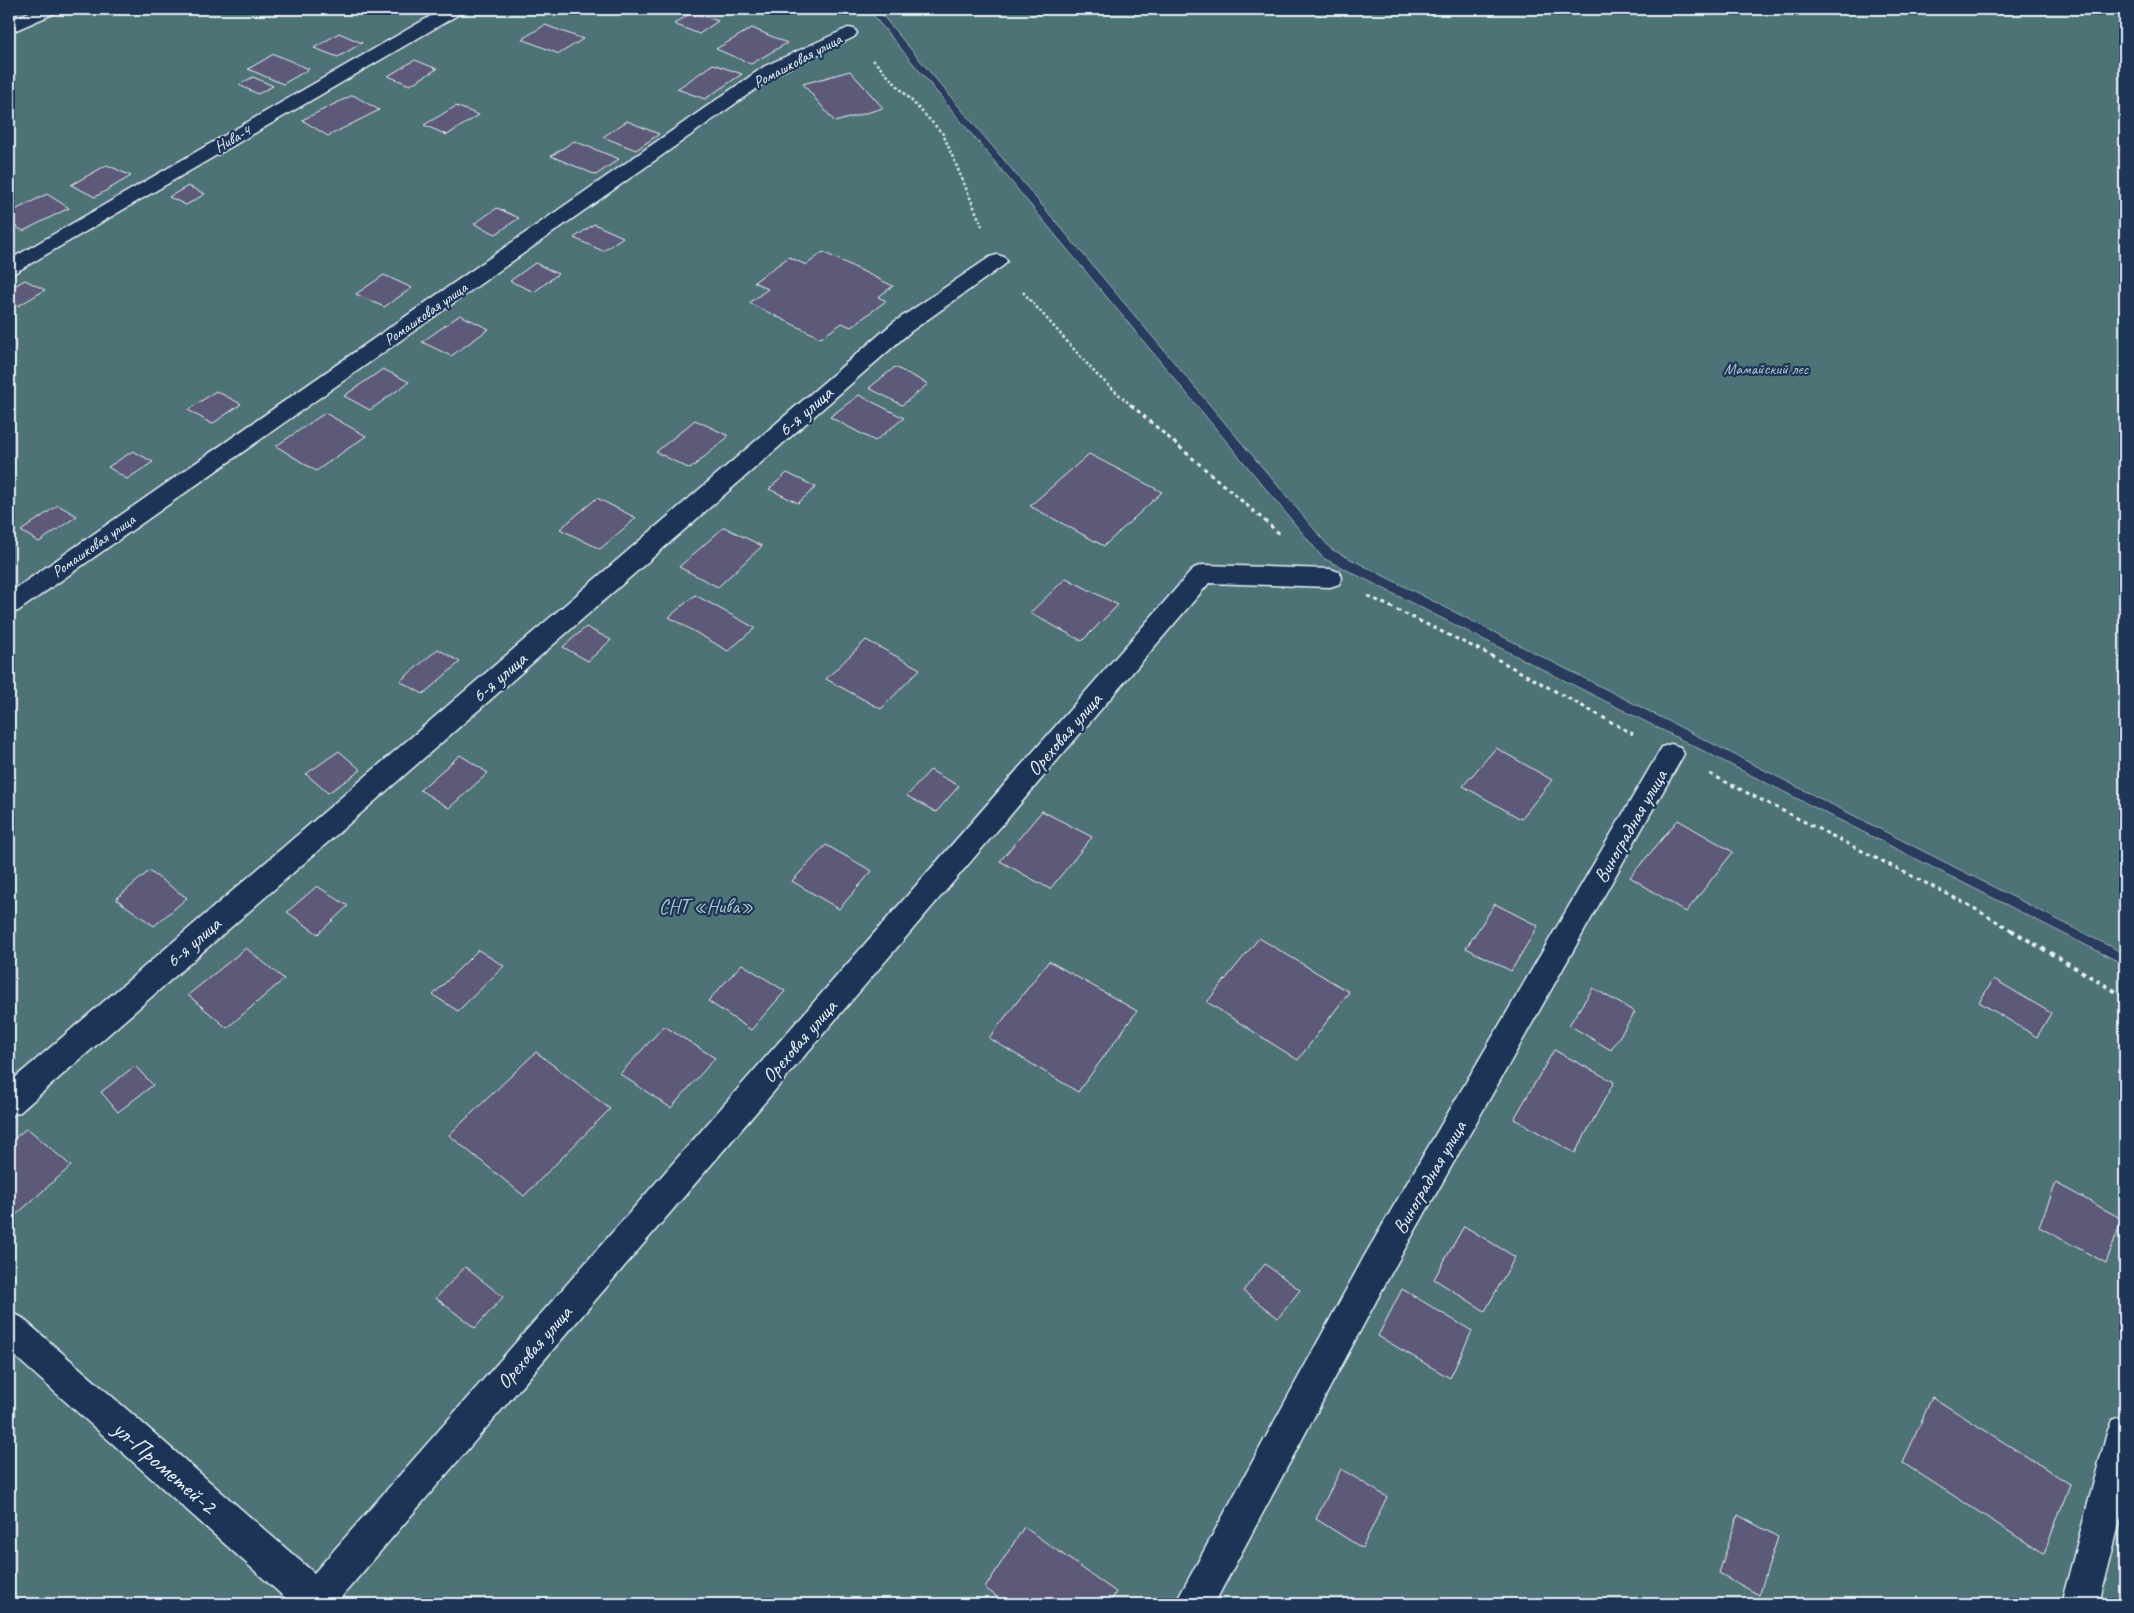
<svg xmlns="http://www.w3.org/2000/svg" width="2134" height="1613" font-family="Caveat,sans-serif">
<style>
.green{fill:#4d7376;stroke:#9ab2b7}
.building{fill:#5d5a79;stroke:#e8f1f8}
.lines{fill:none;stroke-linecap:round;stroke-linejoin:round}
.minor-casing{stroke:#e8f1f8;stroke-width:3}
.path-far2{stroke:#e8f1f8;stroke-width:2.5;stroke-dasharray:2.5 2.5;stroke-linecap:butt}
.path-far1{stroke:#e8f1f8;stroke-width:3;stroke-dasharray:4 4;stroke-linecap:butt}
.path{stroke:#e8f1f8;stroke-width:4;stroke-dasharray:4.5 4.5;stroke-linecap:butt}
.minor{fill:#1d3557;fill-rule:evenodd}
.labels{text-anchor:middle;stroke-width:4.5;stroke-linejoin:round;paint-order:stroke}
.far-street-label{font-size:16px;fill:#e8f1f8;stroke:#1d3557}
.far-park-label{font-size:16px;fill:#b2c5ca;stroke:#1d3557}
.street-label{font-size:20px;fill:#e8f1f8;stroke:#1d3557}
.park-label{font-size:20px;fill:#b2c5ca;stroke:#1d3557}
.near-street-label{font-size:24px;fill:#e8f1f8;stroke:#1d3557}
</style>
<rect width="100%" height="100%" fill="#2a3c5e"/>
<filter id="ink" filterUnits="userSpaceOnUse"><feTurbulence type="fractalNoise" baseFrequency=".02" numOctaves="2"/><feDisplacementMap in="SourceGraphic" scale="10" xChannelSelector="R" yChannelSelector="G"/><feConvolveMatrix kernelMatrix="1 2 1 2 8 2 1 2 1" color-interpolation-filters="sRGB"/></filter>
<g filter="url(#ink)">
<!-- green -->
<path class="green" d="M9,9H868L1323,558L2125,965V1604H9Z
M877,9H2125V954L1331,549Z"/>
<!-- building -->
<path class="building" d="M693,12L718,21L699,34L674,24Z
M545,25L583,39L559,54L522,39Z
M752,28L787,43L751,64L716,49Z
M339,33L362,43L338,57L314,48Z
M274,54L309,69L283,84L248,69Z
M415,60L437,69L410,85L388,76Z
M713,64L742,74L705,99L677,89Z
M850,71L883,108L835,122L803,84Z
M253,77L273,86L258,94L239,85Z
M353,95L379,110L328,136L302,120Z
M456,106L479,115L447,135L424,125Z
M627,121L659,134L636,150L603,137Z
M574,141L619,159L596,175L551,156Z
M107,165L131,176L95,197L71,185Z
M188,186L205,194L186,205L169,197Z
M47,194L69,208L23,231L9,222V213Z
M497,208L519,218L496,234L474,224Z
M594,224L623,237L603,251L574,238Z
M823,252L893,286L878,297L886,301L851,327L842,323L821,338L749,303L768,289L754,282L789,257L806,265Z
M535,263L558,274L534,292L510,281Z
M384,275L412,288L384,307L356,294Z
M25,280L45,290L18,306L9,301V289Z
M460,315L489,329L451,356L422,342Z
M895,367L928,384L902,405L869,388Z
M383,369L409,382L370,410L344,396Z
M216,391L241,404L212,424L188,410Z
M859,395L904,418L875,441L830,417Z
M325,413L366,436L316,471L276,446Z
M695,420L729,436L690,469L656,452Z
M133,451L153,462L127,479L108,467Z
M1089,454L1162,492L1104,546L1030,506Z
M787,473L816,487L798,503L769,489Z
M597,498L636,518L600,549L560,529Z
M58,505L77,516L39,542L21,531Z
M724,527L762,546L718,587L679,567Z
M1066,578L1118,605L1082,641L1030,613Z
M695,595L755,628L728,651L669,617Z
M586,627L611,640L588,661L563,647Z
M866,640L920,669L881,709L826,679Z
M438,649L460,662L423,694L400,681Z
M1496,748L1552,780L1521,819L1463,786Z
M339,751L361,770L328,793L306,774Z
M460,755L488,773L449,808L420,790Z
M930,770L959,786L936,812L907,796Z
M1042,811L1092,837L1050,889L1000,861Z
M1678,820L1733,852L1686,912L1630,877Z
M826,845L872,871L839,909L792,881Z
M149,871L187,898L154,926L116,899Z
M317,886L348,906L318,934L287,912Z
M1495,904L1538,926L1511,971L1466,948Z
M1259,938L1349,992L1298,1060L1207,1002Z
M246,948L284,979L227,1028L188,995Z
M478,950L504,966L458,1011L433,995Z
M1049,961L1137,1011L1078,1092L989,1038Z
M742,964L785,991L751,1030L708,1001Z
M1994,979L2051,1013L2037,1037L1979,1002Z
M1593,988L1635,1012L1611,1050L1569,1025Z
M664,1026L715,1058L671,1108L620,1074Z
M1554,1050L1614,1082L1575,1153L1514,1119Z
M536,1052L610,1109L524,1196L449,1135Z
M135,1066L153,1085L118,1112L101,1092Z
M27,1128L71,1166L9,1221V1143Z
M2056,1183L2122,1219L2106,1263L2039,1227Z
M1464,1226L1515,1257L1485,1311L1434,1279Z
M1265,1264L1300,1290L1278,1318L1243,1291Z
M465,1267L503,1297L475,1328L436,1298Z
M1402,1289L1472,1331L1450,1378L1378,1336Z
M1932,1397L2070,1484L2044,1554L1903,1463Z
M1341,1469L1387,1497L1362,1548L1316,1519Z
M1738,1515L1778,1537L1759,1595L1719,1573Z
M1024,1527L1116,1592L1109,1604H1007L985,1588Z"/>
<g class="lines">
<defs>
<path id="minor" d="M36,9H58L55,13L9,33V21Z
M443,9H464L461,13L16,272L9,274V260Z
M848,28L854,29L857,33L854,37L777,74L18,611L9,614V593L765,66Z
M997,255L1004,257L1007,261L1004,265L910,332L20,1112L9,1116V1083L894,322L990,257Z
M1203,565L1330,569L1339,572L1342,578L1339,584L1330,587L1209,583L338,1601L340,1604H292L9,1351V1312L21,1317L314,1573L1194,568Z
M1671,744L1680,747L1684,754L1389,1277L1214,1604H1175L1365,1255L1662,747Z
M2125,1415V1501L2099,1604H2061L2107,1433L2112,1420Z"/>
</defs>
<!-- minor casing -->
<use href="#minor" class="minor-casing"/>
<!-- path-far2 -->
<path class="path-far2" d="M873,60L943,134L982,226
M1023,292L1097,375L1132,406"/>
<!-- path-far1 -->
<path class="path-far1" d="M1131,405L1280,534
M1368,596L1486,653L1633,734
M1710,774L1965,903L2013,931"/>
<!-- path -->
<path class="path" d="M2011,930L2125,997"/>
<!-- minor -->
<use href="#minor" class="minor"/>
</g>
</g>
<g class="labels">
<!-- far-street labels -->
<g class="far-street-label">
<text transform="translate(797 60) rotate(-28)" y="6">Ромашковая улица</text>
<text transform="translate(232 138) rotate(-30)" y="6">Нива-4</text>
<text transform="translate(425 313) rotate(-35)" y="6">Ромашковая улица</text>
<text transform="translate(93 545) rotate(-35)" y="6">Ромашковая улица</text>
</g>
<!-- far-park labels -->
<g class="far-park-label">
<text x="1766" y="374">Мамайский лес</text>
</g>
<!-- street labels -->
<g class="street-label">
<text transform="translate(805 411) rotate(-41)" y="7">6-я улица</text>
<text transform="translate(499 677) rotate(-41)" y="7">6-я улица</text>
<text transform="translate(1064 734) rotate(-49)" y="7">Ореховая улица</text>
<text transform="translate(1630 826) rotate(-60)" y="7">Виноградная улица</text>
<text transform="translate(193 942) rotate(-41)" y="7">6-я улица</text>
<text transform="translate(799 1041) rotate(-49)" y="7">Ореховая улица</text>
<text transform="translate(1429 1177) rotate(-60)" y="7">Виноградная улица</text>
<text transform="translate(534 1347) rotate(-49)" y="7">Ореховая улица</text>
</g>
<!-- park labels -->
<g class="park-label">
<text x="706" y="913">СНТ «Нива»</text>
</g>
<!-- near-street labels -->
<g class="near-street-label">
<text transform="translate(165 1467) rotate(41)" y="8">ул-Прометей-2</text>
</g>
</g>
<!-- margin -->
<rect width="2134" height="1613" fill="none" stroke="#1d3557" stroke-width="30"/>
<rect x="15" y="15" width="2104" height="1583" fill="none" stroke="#e8f1f8" stroke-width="2" filter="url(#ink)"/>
</svg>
